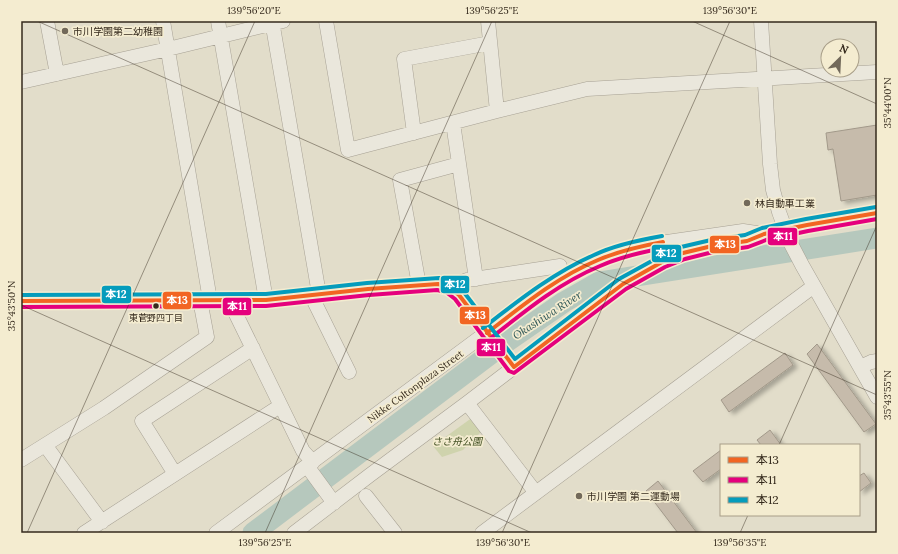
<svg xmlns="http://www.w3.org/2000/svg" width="898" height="554" font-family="Lora,'Noto Sans JP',serif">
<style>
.green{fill:#cfd3ad}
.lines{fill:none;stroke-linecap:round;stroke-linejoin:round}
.river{stroke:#b6c8bd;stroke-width:21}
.building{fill:#c6bbab;stroke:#a2998a;filter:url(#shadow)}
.minor-casing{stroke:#a7a194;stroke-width:15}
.minor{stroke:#eae7dc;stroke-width:14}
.bus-1-casing{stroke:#f4ecd0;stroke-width:7}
.bus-2-casing{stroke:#f4ecd0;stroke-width:7}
.bus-3-casing{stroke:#f4ecd0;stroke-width:7}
.bus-1{stroke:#f26522;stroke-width:4}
.bus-2{stroke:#e5007d;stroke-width:4}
.bus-3{stroke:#059cbc;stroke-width:4}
.ticks{fill:none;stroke:#352a1d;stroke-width:1;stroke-opacity:0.45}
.poi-dot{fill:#72695a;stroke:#f4ecd0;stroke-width:1.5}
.bus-dot{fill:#352a1d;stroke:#f4ecd0;stroke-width:1.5}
.labels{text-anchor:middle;stroke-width:3.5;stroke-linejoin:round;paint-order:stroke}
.bus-label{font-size:9px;fill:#352a1d;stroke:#f4ecd0}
.poi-label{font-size:10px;fill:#352a1d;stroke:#f4ecd0;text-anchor:start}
.street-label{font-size:10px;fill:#352a1d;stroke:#f4ecd0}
.park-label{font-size:10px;font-style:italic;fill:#435124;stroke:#f4ecd0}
.water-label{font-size:11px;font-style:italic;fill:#2c5555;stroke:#f4ecd0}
.line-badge{stroke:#f4ecd0;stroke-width:1.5}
.badge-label{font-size:11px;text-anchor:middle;font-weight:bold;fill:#fff}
.neatline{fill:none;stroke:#352a1d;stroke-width:1.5}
.ticks-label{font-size:10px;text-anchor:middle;fill:#352a1d}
</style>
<defs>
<filter id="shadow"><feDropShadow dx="4.5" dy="2.5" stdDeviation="2" flood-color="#0004"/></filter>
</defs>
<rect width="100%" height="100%" fill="#e2ddca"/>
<!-- green -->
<path class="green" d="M473,417L483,430L463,450L442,457L433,446Z"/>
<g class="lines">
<!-- river -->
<path class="river" d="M253,533L509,340L564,302L599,282L877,238"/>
</g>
<!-- building -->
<path class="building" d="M877,125V195L841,201L833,149L828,150L826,133Z
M817,344L876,424L864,432L807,354Z
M785,353L793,365L729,412L721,400Z
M770,430L781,445H761L757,440Z
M721,450V469L703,482L693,471Z
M864,473L871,483L859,492V476Z
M658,481L697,533H678L646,491Z"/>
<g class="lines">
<defs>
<path id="minor" d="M47,21L57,74
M163,21L210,300
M218,21L266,300
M272,21L319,294
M326,21L348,150L497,111L587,89L877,72
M488,21L497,111
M761,21L770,164L773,190L779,212L790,242L802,265L877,397
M21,82L168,49L283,21
M453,123L476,279
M414,133L404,59L490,43
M419,285L400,180L459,164
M449,287L467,280L560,266
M311,295L349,372
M229,300L303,451L313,462
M21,301L266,300L368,289L438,284L449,287L459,295L514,367
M860,367L871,362L877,361
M467,403L536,493
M45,445L102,522
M21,460L104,408L207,337L200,300
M307,466L334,503
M175,474L142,421L253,348
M366,496L395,533
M84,533L280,406
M216,533L532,299L556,282L577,269L600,259L621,251L660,243L743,231L763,234
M294,533L370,475L467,403L609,295L642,273L662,262L683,253L712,246L747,241L764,234L807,225L877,213
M482,533L814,286"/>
</defs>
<!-- minor casing -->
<use href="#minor" class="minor-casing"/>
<!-- minor -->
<use href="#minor" class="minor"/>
<defs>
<path id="bus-1" d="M21,301L266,300L368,289L438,284L449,287L459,295L514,367L623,284L662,262L683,253L712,246L747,241L764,234L807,225L877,213
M487,333C522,306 557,277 598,260C619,251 641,246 663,242"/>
<path id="bus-2" d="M21,307L266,306L369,295L437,290L446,292L455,299L509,371L514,373L626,289L665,267L685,259L713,252L748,247L766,240L808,231L877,219
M491,338C525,311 559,283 600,266C620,257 642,252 664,248"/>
<path id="bus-3" d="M21,295L266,294L367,283L439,278L452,282L463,291L515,359L619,279L659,257L681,247L711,240L745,235L762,228L806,219L876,207
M483,328C518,301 553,273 594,255C615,245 639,240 662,236"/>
</defs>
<!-- bus-1 casing -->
<use href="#bus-1" class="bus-1-casing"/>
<!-- bus-2 casing -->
<use href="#bus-2" class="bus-2-casing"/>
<!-- bus-3 casing -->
<use href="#bus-3" class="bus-3-casing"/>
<!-- bus-1 -->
<use href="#bus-1" class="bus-1"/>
<!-- bus-2 -->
<use href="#bus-2" class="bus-2"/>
<!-- bus-3 -->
<use href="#bus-3" class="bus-3"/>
</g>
<!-- ticks -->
<path class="ticks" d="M37,21L877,395M692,21L877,104M21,305L532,533M779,445L877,225M27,533L255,21M265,533L492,21M502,533L730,21M740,533L748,515"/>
<!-- markers -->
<g class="poi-dot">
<circle cx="65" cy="31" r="4"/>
<circle cx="747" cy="203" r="4"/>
<circle cx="579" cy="496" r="4"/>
</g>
<circle class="bus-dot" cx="156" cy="306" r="3.5"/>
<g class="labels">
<!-- bus labels -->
<g class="bus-label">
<text x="156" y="321">東菅野四丁目</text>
</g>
<!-- poi labels -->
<g class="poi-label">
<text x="73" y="35">市川学園第二幼稚園</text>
<text x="755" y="207">林自動車工業</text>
<text x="587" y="500">市川学園 第二運動場</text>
</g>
<!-- street labels -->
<g class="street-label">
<text transform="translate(415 386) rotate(-36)" y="4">Nikke Coltonplaza Street</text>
</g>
<!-- park labels -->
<g class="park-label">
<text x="457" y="445">ささ舟公園</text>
</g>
<!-- water labels -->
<g class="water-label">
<text transform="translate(547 315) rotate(-33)" y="4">Okashiwa River</text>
</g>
</g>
<g class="line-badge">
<rect x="767" y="227" width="31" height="19" rx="4" fill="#e5007d"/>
<rect x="709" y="235" width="31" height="19" rx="4" fill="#f26522"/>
<rect x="651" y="244" width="31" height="19" rx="4" fill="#059cbc"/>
<rect x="440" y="275" width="30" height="19" rx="4" fill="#059cbc"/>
<rect x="101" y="285" width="31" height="19" rx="4" fill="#059cbc"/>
<rect x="162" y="291" width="30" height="19" rx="4" fill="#f26522"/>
<rect x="222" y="297" width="30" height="19" rx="4" fill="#e5007d"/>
<rect x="459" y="306" width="31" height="19" rx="4" fill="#f26522"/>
<rect x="476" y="338" width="30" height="19" rx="4" fill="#e5007d"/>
</g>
<g class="badge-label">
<text x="783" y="240">本11</text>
<text x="725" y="248">本13</text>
<text x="666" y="257">本12</text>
<text x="455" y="288">本12</text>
<text x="116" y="298">本12</text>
<text x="177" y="304">本13</text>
<text x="237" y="310">本11</text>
<text x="475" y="319">本13</text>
<text x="491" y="351">本11</text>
</g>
<!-- border -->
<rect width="898" height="554" fill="none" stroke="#f4ecd0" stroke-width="44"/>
<!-- legend -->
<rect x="720" y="444" width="140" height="72" fill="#f4ecd0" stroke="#a89e88"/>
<rect x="728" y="457" width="20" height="6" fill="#f26522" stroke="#a89e88"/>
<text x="756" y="464" font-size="12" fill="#352a1d">本13</text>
<rect x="728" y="477" width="20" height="6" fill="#e5007d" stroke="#a89e88"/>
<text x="756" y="484" font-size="12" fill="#352a1d">本11</text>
<rect x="728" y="497" width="20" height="6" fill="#059cbc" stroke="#a89e88"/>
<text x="756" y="504" font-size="12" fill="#352a1d">本12</text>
<!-- north arrow -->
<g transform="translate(840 58) rotate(24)"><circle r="19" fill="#f4ecd0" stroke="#a89e88"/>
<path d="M0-3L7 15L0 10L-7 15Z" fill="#72695a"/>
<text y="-6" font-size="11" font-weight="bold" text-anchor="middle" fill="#352a1d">N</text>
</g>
<rect x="22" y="22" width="854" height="510" class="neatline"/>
<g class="ticks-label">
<text x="254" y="14">139°56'20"E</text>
<text x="492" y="14">139°56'25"E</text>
<text x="730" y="14">139°56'30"E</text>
<text transform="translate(887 103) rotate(-90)" y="4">35°44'00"N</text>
<text transform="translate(11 306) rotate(-90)" y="4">35°43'50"N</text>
<text transform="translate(887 395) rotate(-90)" y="4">35°43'55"N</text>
<text x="265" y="546">139°56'25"E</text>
<text x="503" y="546">139°56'30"E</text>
<text x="740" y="546">139°56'35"E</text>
</g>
</svg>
